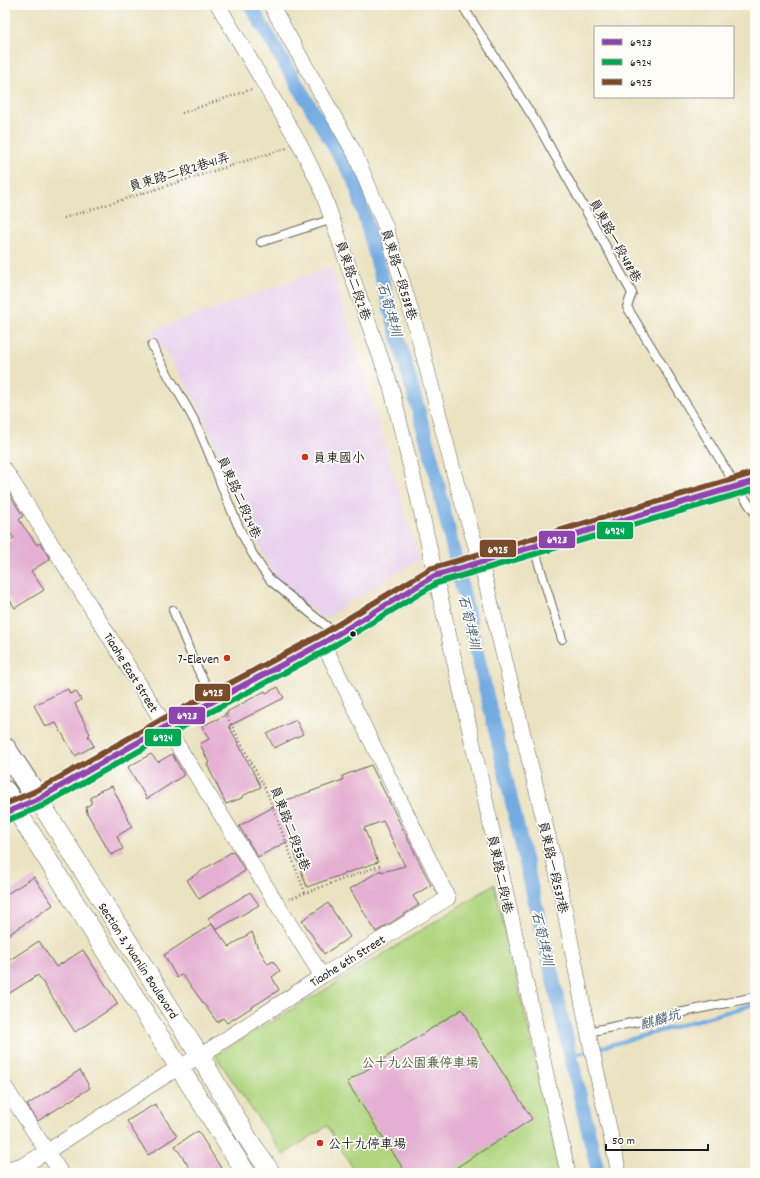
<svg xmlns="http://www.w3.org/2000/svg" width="760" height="1178" font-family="Dekko,'LXGW WenKai TC',sans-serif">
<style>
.built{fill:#e8d2ee}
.green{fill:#b0d57f;stroke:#66784e}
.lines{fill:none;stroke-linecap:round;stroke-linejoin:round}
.stream{stroke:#72aae1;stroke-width:4}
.canal{stroke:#72aae1;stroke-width:14}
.building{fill:#e4afd2}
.service-casing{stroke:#646156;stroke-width:10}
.minor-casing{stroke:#646156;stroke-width:16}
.tertiary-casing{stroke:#646156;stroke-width:20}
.secondary-casing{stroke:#646156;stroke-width:24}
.path{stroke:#646156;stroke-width:2.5;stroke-dasharray:1 3;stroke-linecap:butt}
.service{stroke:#fff;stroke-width:8}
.minor{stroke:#fff;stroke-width:15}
.tertiary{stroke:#fff;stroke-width:19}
.secondary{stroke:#fff;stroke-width:22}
.bus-1-casing{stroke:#fdfcf7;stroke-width:9}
.bus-2-casing{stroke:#fdfcf7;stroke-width:9}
.bus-3-casing{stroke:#fdfcf7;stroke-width:9}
.bus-1{stroke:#8e44ad;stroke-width:6}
.bus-2{stroke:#00a651;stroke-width:6}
.bus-3{stroke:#7a4b2a;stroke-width:6}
.poi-dot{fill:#c8321e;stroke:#fdfcf7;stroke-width:1.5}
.bus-dot{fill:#1c1c1c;stroke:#fdfcf7;stroke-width:1.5}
.labels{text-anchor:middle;stroke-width:3.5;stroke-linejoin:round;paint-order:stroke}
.street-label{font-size:13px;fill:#1c1c1c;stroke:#fdfcf7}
.poi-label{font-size:13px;fill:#1c1c1c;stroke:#fdfcf7;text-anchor:start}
.park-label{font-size:13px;fill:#505d3f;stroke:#fdfcf7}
.water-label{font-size:14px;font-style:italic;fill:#435c75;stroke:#fdfcf7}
.line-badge{stroke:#fdfcf7;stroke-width:1.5}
.badge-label{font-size:11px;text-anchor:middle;font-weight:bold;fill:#fff}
</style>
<rect width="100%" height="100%" fill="#fdfcf7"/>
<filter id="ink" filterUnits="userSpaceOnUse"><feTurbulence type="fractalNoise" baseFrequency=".025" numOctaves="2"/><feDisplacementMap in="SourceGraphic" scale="8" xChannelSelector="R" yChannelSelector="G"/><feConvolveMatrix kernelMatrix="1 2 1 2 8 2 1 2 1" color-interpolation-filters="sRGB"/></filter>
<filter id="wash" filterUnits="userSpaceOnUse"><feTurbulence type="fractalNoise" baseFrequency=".012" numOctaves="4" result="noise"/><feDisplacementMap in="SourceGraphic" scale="16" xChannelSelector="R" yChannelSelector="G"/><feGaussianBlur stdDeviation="0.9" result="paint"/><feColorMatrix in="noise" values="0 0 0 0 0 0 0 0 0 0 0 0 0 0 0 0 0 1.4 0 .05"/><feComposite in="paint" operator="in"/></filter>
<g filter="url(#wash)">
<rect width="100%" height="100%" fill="#ebe2c1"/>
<!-- built -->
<path class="built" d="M331,267L419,559L324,619L277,583L245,515L196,400L152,331Z"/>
<!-- green -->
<path class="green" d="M494,884L562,1173H356L327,1126L283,1155L215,1055L358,970Z"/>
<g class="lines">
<!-- stream -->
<path class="stream" d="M596,1049L755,1004
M570,1056L589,1051"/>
<!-- canal -->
<path class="canal" d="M250,5L355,182L433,463L598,1173"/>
</g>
<g id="blocks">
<!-- building -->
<path class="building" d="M5,487L23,516L19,520L37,545L40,543L50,559L31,571L44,590L15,608L5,592V544L14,538L5,527Z
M278,687L284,698L229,726L261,787L242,796V798L226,804L207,764L209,763L200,744L209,739L202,726L228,714L227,712L265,691L266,693Z
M68,689L70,694L76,691L81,700L75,704L90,734L88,736L94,746L75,756L56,723L45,727L34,705Z
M296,720L303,734L274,748L267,734Z
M151,754L158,762L172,754L184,775L147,799L128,767Z
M371,765L431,885L413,896L419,905L376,932L350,889L381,870L382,872L405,866L383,821L364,828L378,862L307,887L290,840L258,857L239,826L284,801L343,780L342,776Z
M112,786L132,827L117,836L123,849L111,855L87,813L86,807L91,804V797L98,793L97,792Z
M233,851L245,871L199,899L187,880Z
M34,877L53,905L5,937V895Z
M250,892L259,905L216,930L208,918Z
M328,903L350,937L324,954L302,920Z
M212,924L229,947L252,932L257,946L268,964L273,961L280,971L272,977L279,990L227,1023L223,1018L217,1022L182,974L177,978L164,955Z
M39,941L56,967L83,950L118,1004L75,1032L38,975L5,996V963Z
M462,1009L532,1119L448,1173H406L347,1082Z
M80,1070L90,1088L38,1121L27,1105Z
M155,1104L177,1136L148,1155L127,1121Z
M198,1131L224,1173H193L175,1146Z"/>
</g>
</g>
<g filter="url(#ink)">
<use href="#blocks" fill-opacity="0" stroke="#646156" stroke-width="1"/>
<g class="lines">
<defs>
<path id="service" d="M462,5L536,122L632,293L627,307L736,486L755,513
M261,242L333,219
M152,345C165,373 184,399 198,428C222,479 235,536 271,581L336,634
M534,548L562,639
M173,610L195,664L214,700
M588,1032L755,997"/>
<path id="minor" d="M218,5L299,143L320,185L391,387L418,497L568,1173
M271,5L355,154L386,228L419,338L456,481L481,563L559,881L588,1032L619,1173
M5,470L322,976
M5,1087L61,1173
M5,1170L26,1164L48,1151L179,1067L200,1056L322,976L448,898L323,643"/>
<path id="tertiary" d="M38,799L200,1056L248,1139L271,1173
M5,813L15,808L246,1173"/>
<path id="secondary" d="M5,749L38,799
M5,792L15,808L38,799L165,727L323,643L434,576L755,481"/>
</defs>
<!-- service casing -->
<use href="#service" class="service-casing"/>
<!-- minor casing -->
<use href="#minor" class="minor-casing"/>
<!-- tertiary casing -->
<use href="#tertiary" class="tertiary-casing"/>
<!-- secondary casing -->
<use href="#secondary" class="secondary-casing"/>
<!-- path -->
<path class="path" d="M182,113L252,89
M64,218L287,148
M225,713L267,792L305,893L382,865
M289,899L305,893"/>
<!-- service -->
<use href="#service" class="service"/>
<!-- minor -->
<use href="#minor" class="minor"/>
<!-- tertiary -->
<use href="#tertiary" class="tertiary"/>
<!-- secondary -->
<use href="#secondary" class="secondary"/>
<defs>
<path id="bus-1" d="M5,813L38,799L165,727L323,643L434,576L755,481"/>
<path id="bus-2" d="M8,820L42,806L169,734L327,650L437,583L755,489"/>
<path id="bus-3" d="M5,804L34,792L161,720L319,636L430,569L753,473"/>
</defs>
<!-- bus-1 casing -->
<use href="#bus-1" class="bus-1-casing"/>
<!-- bus-2 casing -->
<use href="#bus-2" class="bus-2-casing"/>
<!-- bus-3 casing -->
<use href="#bus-3" class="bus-3-casing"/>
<!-- bus-1 -->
<use href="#bus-1" class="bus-1"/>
<!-- bus-2 -->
<use href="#bus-2" class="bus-2"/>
<!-- bus-3 -->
<use href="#bus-3" class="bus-3"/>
</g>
</g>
<!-- markers -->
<g class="poi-dot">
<circle cx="305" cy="457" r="4"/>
<circle cx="227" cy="658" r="4"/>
<circle cx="320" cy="1143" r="4"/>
</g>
<circle class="bus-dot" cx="353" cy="634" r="3.5"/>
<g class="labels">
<!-- street labels -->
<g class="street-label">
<text transform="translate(179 171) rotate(-17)" y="5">員東路二段2巷41弄</text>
<text transform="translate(616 240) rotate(61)" y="5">員東路一段488巷</text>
<text transform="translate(400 274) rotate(73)" y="5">員東路一段538巷</text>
<text transform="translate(354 280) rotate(71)" y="5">員東路二段2巷</text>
<text transform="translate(240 497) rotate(66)" y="5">員東路二段24巷</text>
<text transform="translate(132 672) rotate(58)" y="5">Tiaohe East Street</text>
<text transform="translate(291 828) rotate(69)" y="5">員東路二段55巷</text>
<text transform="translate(554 867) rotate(77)" y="5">員東路一段537巷</text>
<text transform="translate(501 874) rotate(78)" y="5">員東路二段1巷</text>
<text transform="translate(139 960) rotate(57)" y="5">Section 3, Yuanlin Boulevard</text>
<text transform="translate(347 960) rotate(-32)" y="5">Tiaohe 6th Street</text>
</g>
<!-- poi labels -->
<g class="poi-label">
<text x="313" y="462">員東國小</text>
<text x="219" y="663" text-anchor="end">7-Eleven</text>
<text x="328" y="1148">公十九停車場</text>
</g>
<!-- park labels -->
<g class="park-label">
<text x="420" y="1067">公十九公園兼停車場</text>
</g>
<!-- water labels -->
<g class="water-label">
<text transform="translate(390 309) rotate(74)" y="5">石筍埤圳</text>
<text transform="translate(470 622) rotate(77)" y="5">石筍埤圳</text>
<text transform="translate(543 938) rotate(77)" y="5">石筍埤圳</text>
<text transform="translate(660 1019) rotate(-16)" y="5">麒麟坑</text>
</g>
</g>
<g class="line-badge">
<rect x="596" y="521" width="38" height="19" rx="4" fill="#00a651"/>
<rect x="538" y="530" width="38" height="19" rx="4" fill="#8e44ad"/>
<rect x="479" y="539" width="38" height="19" rx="4" fill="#7a4b2a"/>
<rect x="194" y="683" width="37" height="19" rx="4" fill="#7a4b2a"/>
<rect x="168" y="706" width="38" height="19" rx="4" fill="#8e44ad"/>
<rect x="144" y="728" width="38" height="19" rx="4" fill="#00a651"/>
</g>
<g class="badge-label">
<text x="615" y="534">6924</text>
<text x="557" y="543">6923</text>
<text x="498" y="553">6925</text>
<text x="213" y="696">6925</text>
<text x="187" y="719">6923</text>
<text x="163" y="741">6924</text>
</g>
<!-- margin -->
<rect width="760" height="1178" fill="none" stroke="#fdfcf7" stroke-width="20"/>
<!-- legend -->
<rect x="594" y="26" width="140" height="72" fill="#fdfcf7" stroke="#a3a29f"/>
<rect x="602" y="39" width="20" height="6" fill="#8e44ad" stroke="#a3a29f"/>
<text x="630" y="46" font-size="12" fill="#1c1c1c">6923</text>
<rect x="602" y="59" width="20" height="6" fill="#00a651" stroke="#a3a29f"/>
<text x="630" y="66" font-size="12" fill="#1c1c1c">6924</text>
<rect x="602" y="79" width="20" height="6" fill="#7a4b2a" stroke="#a3a29f"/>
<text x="630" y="86" font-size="12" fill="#1c1c1c">6925</text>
<!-- scale -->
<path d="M606 1144v6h102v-6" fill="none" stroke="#1c1c1c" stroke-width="2"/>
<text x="612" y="1144" font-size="12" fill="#1c1c1c" stroke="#fdfcf7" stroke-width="3" paint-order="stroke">50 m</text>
</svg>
